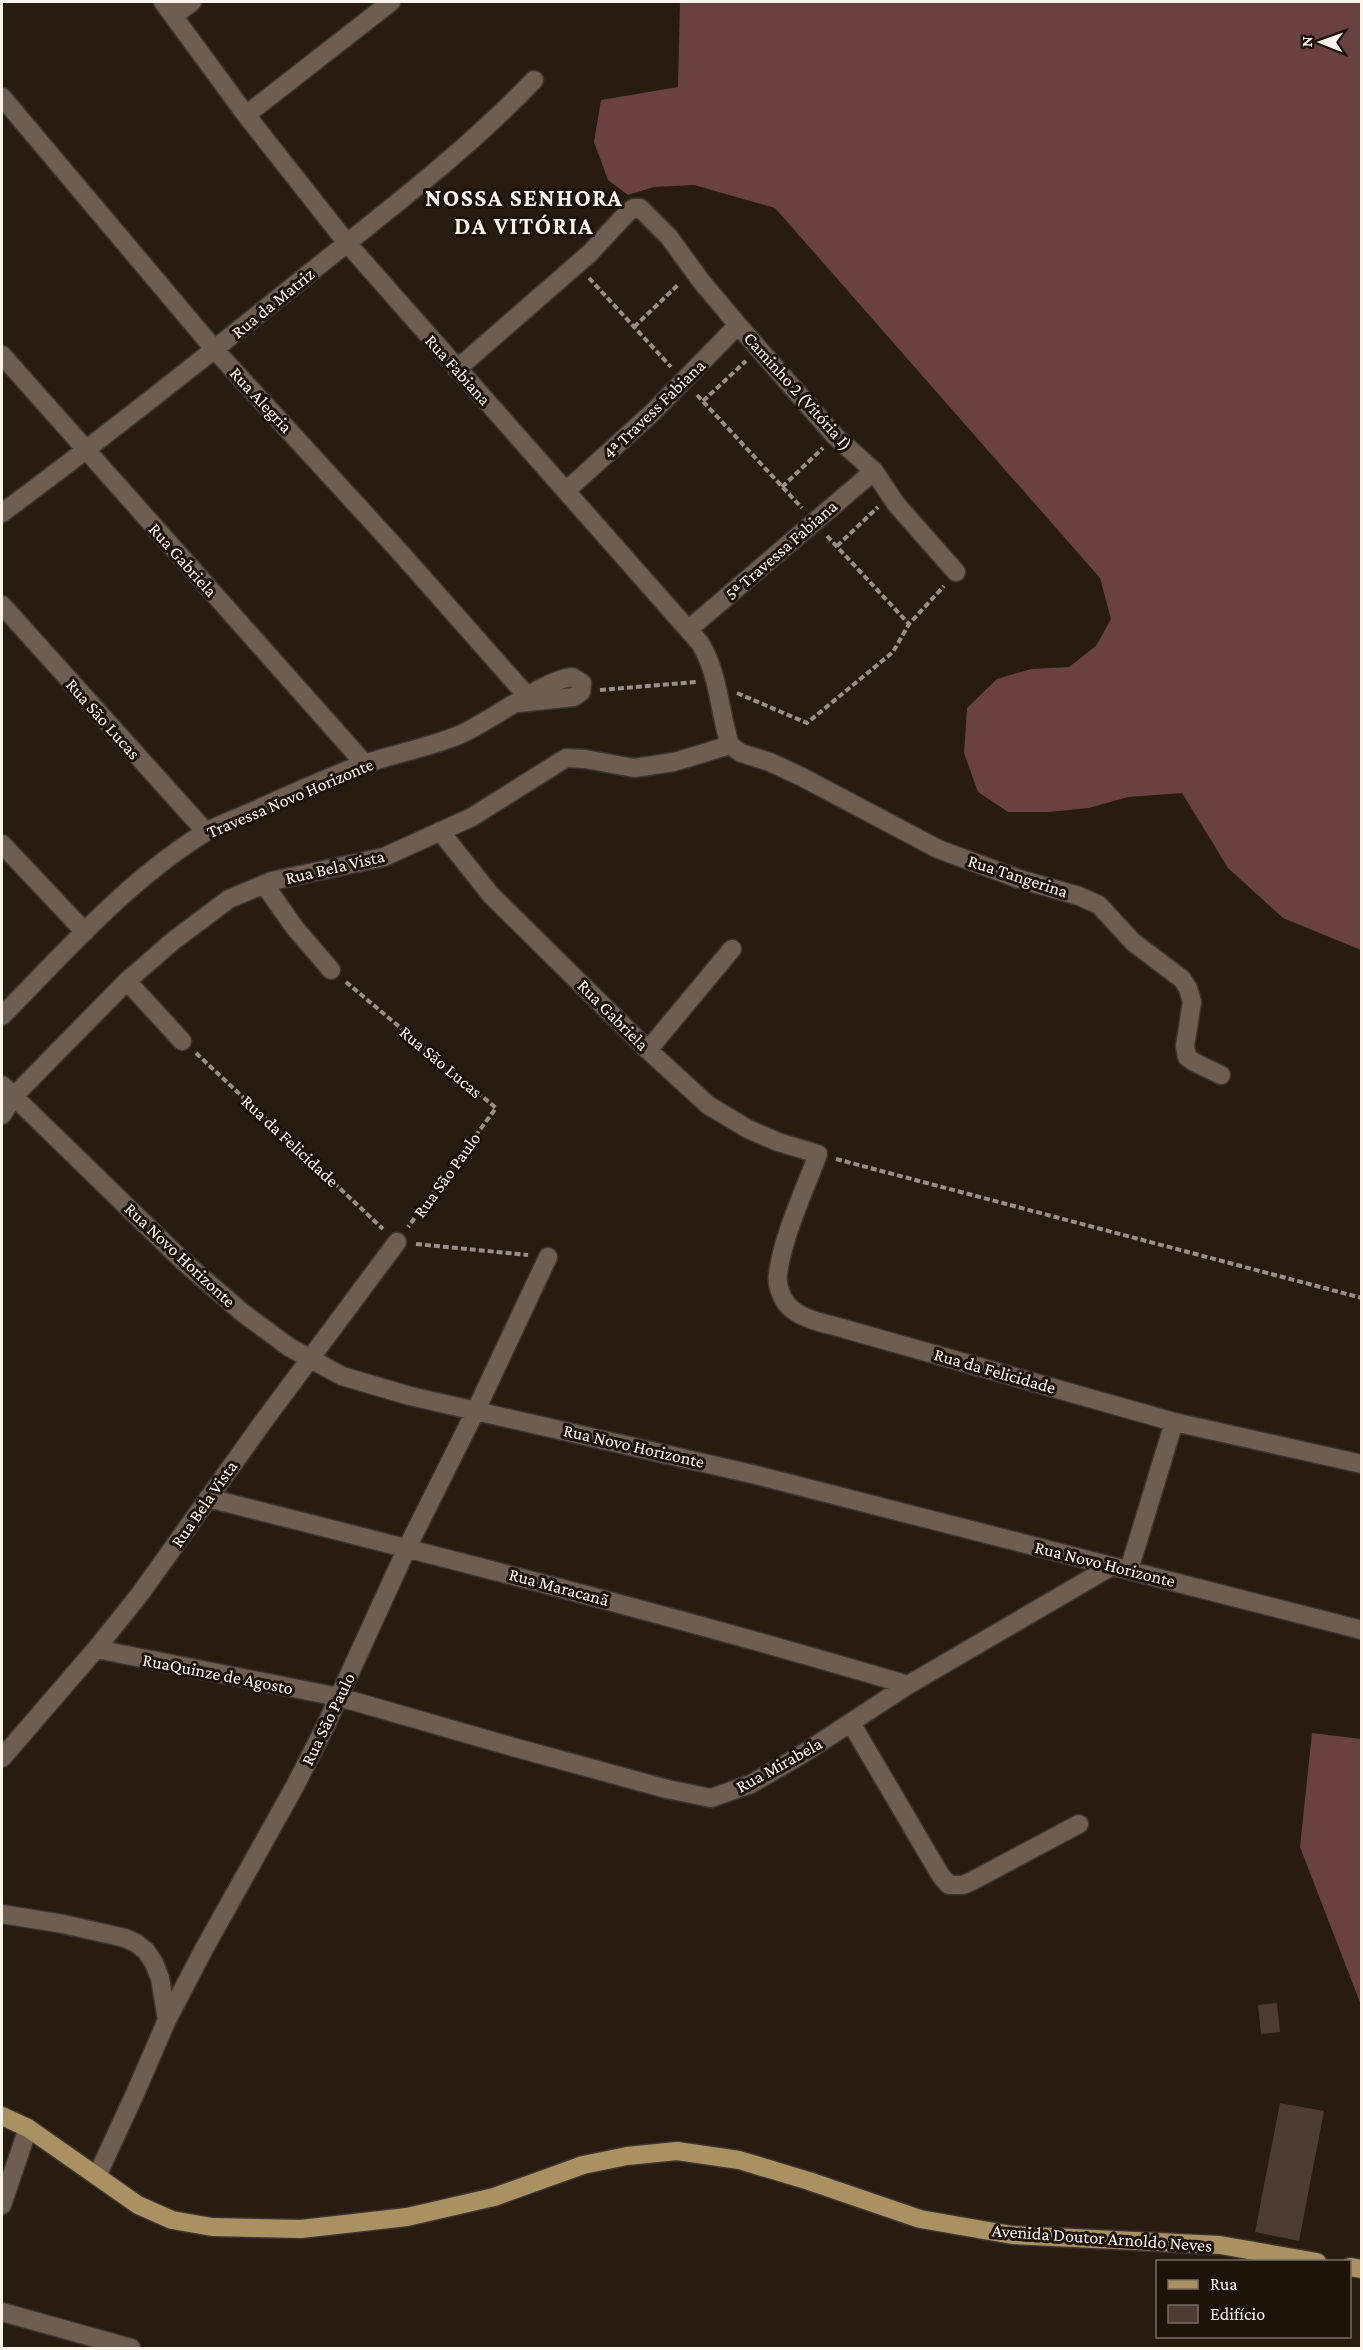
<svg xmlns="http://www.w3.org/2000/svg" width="1363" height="2350" font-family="'Crimson Pro',serif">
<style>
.forest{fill:#684140}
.building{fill:#4d3c34}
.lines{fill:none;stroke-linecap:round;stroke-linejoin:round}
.minor-casing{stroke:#3f3530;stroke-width:21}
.major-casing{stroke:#3f3530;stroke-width:21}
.path{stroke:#998f86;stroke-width:4;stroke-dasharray:6 3;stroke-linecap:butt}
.minor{stroke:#6d5e51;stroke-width:18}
.major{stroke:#a99162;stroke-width:18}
.labels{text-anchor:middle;stroke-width:6;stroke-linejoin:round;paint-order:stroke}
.street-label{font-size:18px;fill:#fcf3eb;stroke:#1e1308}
.district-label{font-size:24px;font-weight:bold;letter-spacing:1.5px;fill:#fcf3eb;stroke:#1e1308}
</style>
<rect width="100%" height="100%" fill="#281c11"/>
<!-- forest -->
<path class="forest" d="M680,2H1361V950L1283,918L1228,868L1182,793L1128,797L1089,808L1049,812H1008L978,792L964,753L967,708L997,679L1031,669L1069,667L1096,646L1111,619L1100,578L775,208L694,185L654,187L628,195L608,180L594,142L601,100L678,87Z
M1312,1733L1361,1739V2005L1300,1847Z"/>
<!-- building -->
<path class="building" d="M1277,2003L1280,2032L1261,2034L1258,2005Z
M1280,2103L1324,2111L1299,2241L1255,2232Z"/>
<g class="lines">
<defs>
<path id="minor" d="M163,2L246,115L347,243L700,643C719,674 719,711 730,745
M174,16L192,2
M2,97L215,350L399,551L528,697
M246,115L391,2
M2,355L365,764
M457,369L590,253L628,212L634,208H640L669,237L701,281L738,325L835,436L874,471L896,504L956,572
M567,490L653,412L738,325
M2,513C109,434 213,351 317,267C392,207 468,149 534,80
M2,605L206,832
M689,629L874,471
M730,745L741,753L770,762L802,777L938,849L1019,879L1079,896L1099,905L1133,942L1182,979L1188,988L1192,1002L1185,1046L1187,1057L1194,1062L1221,1075
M440,831L491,895L648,1050L708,1105L748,1129L778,1142L818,1154C804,1192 784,1233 778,1273C776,1286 783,1303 793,1310C807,1321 829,1324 845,1329L1174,1422L1362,1464
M2,844L85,932
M264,884L295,928L331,970
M127,981L182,1041
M2,1016C65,952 127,881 204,833C222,823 244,816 262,807C297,792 332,775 367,763C398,753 430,747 459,735C490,722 543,680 572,677L582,683L581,692L574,697L518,703
M648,1050L732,949
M2,1085L184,1262L243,1313L289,1347L342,1376L410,1396L752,1474L1362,1630
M2,1115L13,1097L127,981L173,941L229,899L272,881L384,857L472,817L566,758L585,759L634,768L674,762L730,745
M208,1498C442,1557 676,1616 908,1685
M1129,1570L1174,1422
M96,1649L339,1697L513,1747L667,1789L711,1798L751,1784L801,1755L908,1685L1112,1566
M851,1723L941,1876L949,1885H963L972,1881L1079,1824
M2,1758L96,1649L140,1594L263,1422L397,1242
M2,1914L63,1924L125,1938L136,1943L146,1951L154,1963L160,1978L167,2020
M97,2176L134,2096L167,2020L204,1949L295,1786L326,1725L407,1548L476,1410L548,1257
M2,2205L28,2128
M2,2312L131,2348"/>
<path id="major" d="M2,2116L28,2128L138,2205L172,2220L212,2227L301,2229L407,2217L494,2197L583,2165L627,2156L677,2151L739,2160L809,2181L920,2219L1012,2235L1220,2245L1317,2262
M1350,2267L1362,2269"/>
</defs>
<!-- minor casing -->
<use href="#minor" class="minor-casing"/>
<!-- major casing -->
<use href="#major" class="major-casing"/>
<!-- path -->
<path class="path" d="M589,278L671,367
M634,327L679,284
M697,395L802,508
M703,401L746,361
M782,487L823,448
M827,536L909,624
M837,546L878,507
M600,690L697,682
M737,693L807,723L893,652L909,624L944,586
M346,982L496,1108L408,1227
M196,1053L383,1229
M836,1159L1362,1298
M416,1244L528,1255"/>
<!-- minor -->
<use href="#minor" class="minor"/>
<!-- major -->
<use href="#major" class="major"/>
</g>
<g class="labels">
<!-- street labels -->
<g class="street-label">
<text transform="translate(273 303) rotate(-39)" y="6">Rua da Matriz</text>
<text transform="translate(458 370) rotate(48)" y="6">Rua Fabiana</text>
<text transform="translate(798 391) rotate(48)" y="6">Caminho 2 (Vitória I)</text>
<text transform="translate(261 400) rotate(47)" y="6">Rua Alegria</text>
<text transform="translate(654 409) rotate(-44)" y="6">4ª Travess Fabiana</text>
<text transform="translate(781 550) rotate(-41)" y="6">5ª Travessa Fabiana</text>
<text transform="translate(183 560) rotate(48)" y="6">Rua Gabriela</text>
<text transform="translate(103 719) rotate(48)" y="6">Rua São Lucas</text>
<text transform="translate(290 798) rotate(-23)" y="6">Travessa Novo Horizonte</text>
<text transform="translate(335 867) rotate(-13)" y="6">Rua Bela Vista</text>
<text transform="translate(1018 876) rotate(18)" y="6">Rua Tangerina</text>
<text transform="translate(613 1015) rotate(45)" y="6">Rua Gabriela</text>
<text transform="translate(441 1062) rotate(40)" y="6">Rua São Lucas</text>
<text transform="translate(290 1141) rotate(43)" y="6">Rua da Felicidade</text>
<text transform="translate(447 1175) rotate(-54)" y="6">Rua São Paulo</text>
<text transform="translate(180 1255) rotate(43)" y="6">Rua Novo Horizonte</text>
<text transform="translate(995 1371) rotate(16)" y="6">Rua da Felicidade</text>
<text transform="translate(634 1446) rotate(13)" y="6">Rua Novo Horizonte</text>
<text transform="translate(204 1504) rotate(-55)" y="6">Rua Bela Vista</text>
<text transform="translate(1105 1564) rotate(14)" y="6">Rua Novo Horizonte</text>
<text transform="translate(559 1587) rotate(15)" y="6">Rua Maracanã</text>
<text transform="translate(218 1674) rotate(11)" y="6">RuaQuinze de Agosto</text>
<text transform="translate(328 1719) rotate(-64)" y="6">Rua São Paulo</text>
<text transform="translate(779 1765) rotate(-29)" y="6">Rua Mirabela</text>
<text transform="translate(1102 2238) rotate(4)" y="6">Avenida Doutor Arnoldo Neves</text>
</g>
<!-- district labels -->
<g class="district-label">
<text x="524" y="206">NOSSA SENHORA<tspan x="524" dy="28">DA VITÓRIA</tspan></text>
</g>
</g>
<!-- border -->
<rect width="1363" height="2350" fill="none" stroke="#fcf3eb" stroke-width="6"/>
<!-- legend -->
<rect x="1156" y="2260" width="195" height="78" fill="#1e1308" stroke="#776d63" stroke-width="1.5"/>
<rect x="1168" y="2280" width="30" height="9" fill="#a99162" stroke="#776d63" stroke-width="1.5"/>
<text x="1210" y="2290" font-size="18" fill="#fcf3eb">Rua</text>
<rect x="1168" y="2305" width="30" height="18" fill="#4d3c34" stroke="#776d63" stroke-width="1.5"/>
<text x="1210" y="2320" font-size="18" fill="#fcf3eb">Edifício</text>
<!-- north arrow -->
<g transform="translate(1321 42) rotate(271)" stroke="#1e1308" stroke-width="4.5" paint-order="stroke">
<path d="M0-4.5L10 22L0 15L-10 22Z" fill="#fcf3eb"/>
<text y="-9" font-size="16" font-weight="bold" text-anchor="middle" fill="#fcf3eb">N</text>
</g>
</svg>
